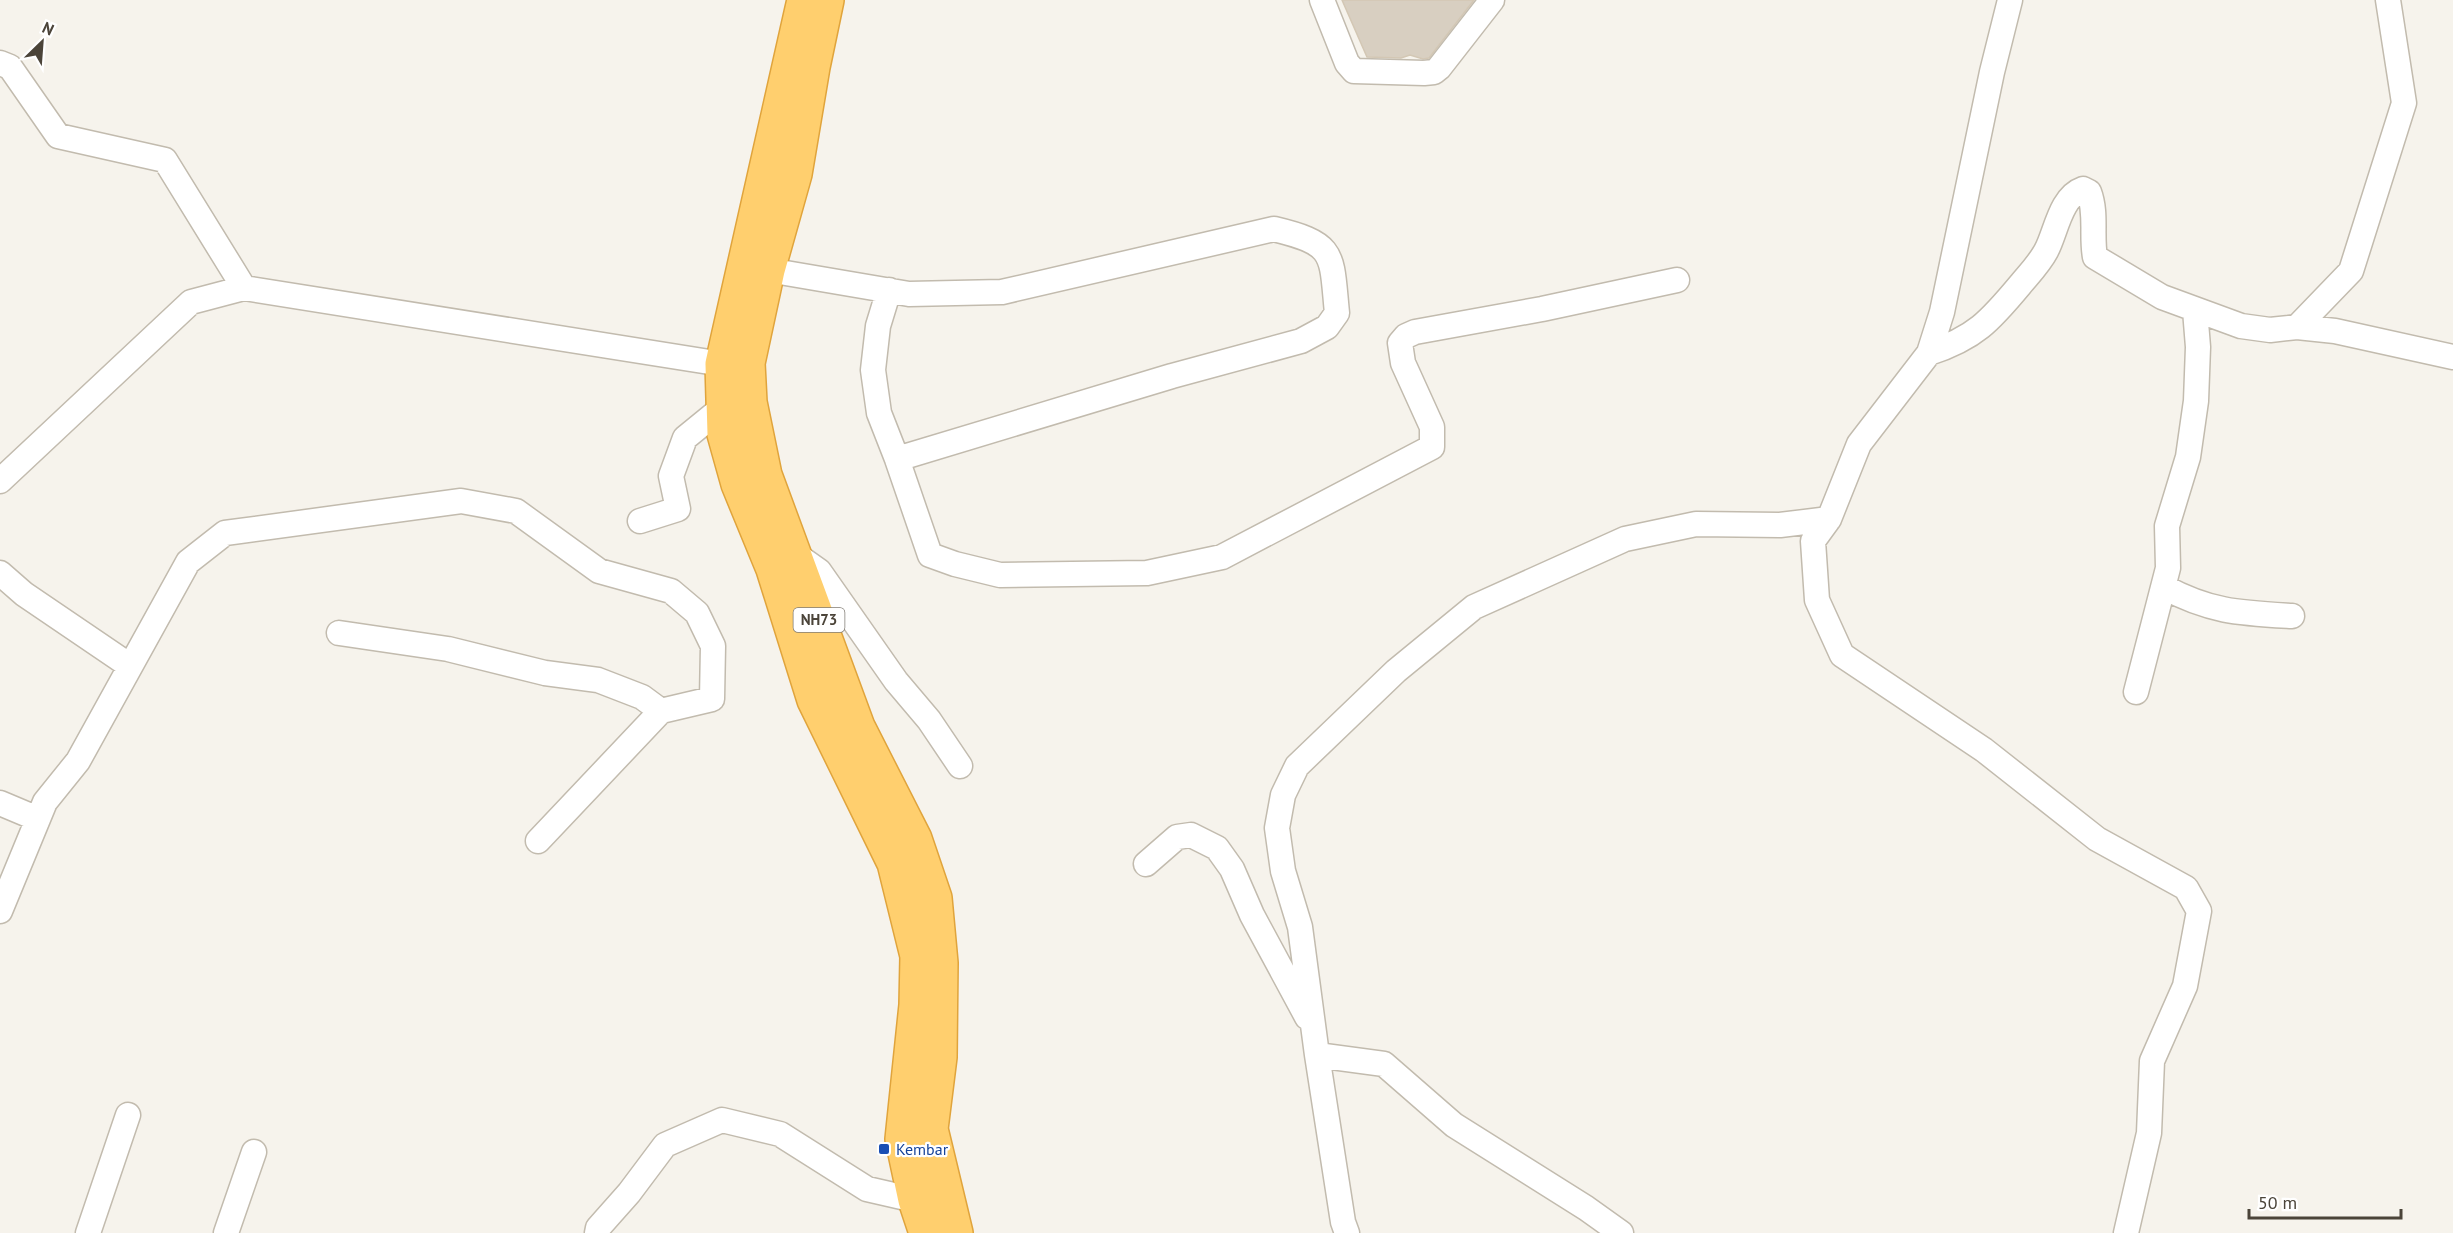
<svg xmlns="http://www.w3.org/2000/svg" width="2453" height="1233" font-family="'PT Sans',sans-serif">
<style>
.building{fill:#d8cfc1;stroke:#d3c7b4;stroke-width:1.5}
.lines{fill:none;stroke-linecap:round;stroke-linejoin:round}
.minor-casing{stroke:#c2bbae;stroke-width:27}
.highway-casing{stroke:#e0a43c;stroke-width:36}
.minor{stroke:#fff;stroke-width:24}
.highway{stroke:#ffcf6e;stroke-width:33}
.transit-dot{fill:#1a4fb4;stroke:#fff;stroke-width:2}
.labels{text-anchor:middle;stroke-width:4.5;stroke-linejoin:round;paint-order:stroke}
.shield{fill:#fff;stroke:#817c74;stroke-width:1.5}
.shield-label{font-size:15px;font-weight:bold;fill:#4b4439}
.transit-label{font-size:16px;fill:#164399;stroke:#fff;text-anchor:start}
</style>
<rect width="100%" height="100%" fill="#f6f3ec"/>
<!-- building -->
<path class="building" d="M1342,0H1474L1429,58L1423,59L1410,55L1401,58L1367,57Z"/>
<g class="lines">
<defs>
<path id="minor" d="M1322,0L1347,63L1354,71L1424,73L1434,72L1439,68L1492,0
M2010,0L1992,72L1942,312L1929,353L1859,444L1829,519L1813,541L1817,600L1842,655L1984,750L2097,839L2186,888L2199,911L2185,986L2152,1061L2149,1133L2126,1233
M0,63L10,67L58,136L165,160L244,288
M768,270L909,294L1002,292L1274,229C1337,244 1331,254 1337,313L1327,327L1301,341L1172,376L897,459
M889,290L878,326L873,370L879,413L897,459L930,555L955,564L1000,575L1147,573L1222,557L1432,447V427L1403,363L1400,343L1406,336L1415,332L1542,309L1677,280
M2297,327L2351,271L2404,103L2388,0
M1929,353C1975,338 1990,321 2020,285C2029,274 2039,264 2046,251C2056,233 2060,197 2083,189L2089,192C2097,213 2091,236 2095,257L2162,297L2241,326L2270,330L2297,327L2335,331L2453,357
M0,481L191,302L244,288L722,364H738
M640,521L678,509L671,476L685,438L723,407
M795,554L819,571L896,681L929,720L960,766
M0,573L24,594L130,666
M2164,587C2210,612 2240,613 2292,616
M339,633L448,649L545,673L598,680L642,697L661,711
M2136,692L2168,568L2167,526L2188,457L2196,401L2198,347L2195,310
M0,803L38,819
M1146,864L1177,837L1191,835L1217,848L1232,869L1252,915L1307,1017
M0,911L45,802L78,761L188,562L225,533L461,501L516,511L599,571L671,591L697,613L713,646L712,699L661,711L538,841
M1317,1055L1300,927L1283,871L1277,828L1283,795L1297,766L1396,671L1474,607L1625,539L1696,524L1780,525L1829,519
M88,1233L128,1115
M226,1233L254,1152
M597,1233L598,1228L629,1193L665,1145L722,1120L780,1134L867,1189L915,1200
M1347,1233L1343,1222L1317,1055L1384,1064L1454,1125L1586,1208L1621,1233"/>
<path id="highway" d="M804,0L722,364L724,434L738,484L773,569L814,700L894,863L917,956L916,1005L902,1139L915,1200L926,1233
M827,0L813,67L795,174L768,270L748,363L750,402L765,475L858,727L915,839L935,898L941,963L940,1057L931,1129L956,1233"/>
</defs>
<!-- minor casing -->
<use href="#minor" class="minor-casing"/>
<!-- highway casing -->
<use href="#highway" class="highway-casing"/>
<!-- minor -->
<use href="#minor" class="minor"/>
<!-- highway -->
<use href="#highway" class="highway"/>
</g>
<!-- markers -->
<rect class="transit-dot" x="878" y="1143" width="12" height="12" rx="3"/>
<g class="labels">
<!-- shield labels -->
<rect class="shield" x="793.5" y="608" width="51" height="24" rx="4.5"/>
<g class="shield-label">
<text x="819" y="625">NH73</text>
</g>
<!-- transit labels -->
<g class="transit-label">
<text x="896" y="1155">Kembar</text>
</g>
</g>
<!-- north arrow -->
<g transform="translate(42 42) rotate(25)" stroke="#ffffff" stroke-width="4.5" paint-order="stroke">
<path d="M0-4.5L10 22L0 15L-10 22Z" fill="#4b4439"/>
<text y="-9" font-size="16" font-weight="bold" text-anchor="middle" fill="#4b4439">N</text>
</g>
<!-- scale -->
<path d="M2249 1209v9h152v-9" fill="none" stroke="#4b4439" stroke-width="3"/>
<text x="2258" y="1209" font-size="18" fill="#4b4439" stroke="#ffffff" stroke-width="4.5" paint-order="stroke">50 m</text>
</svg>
